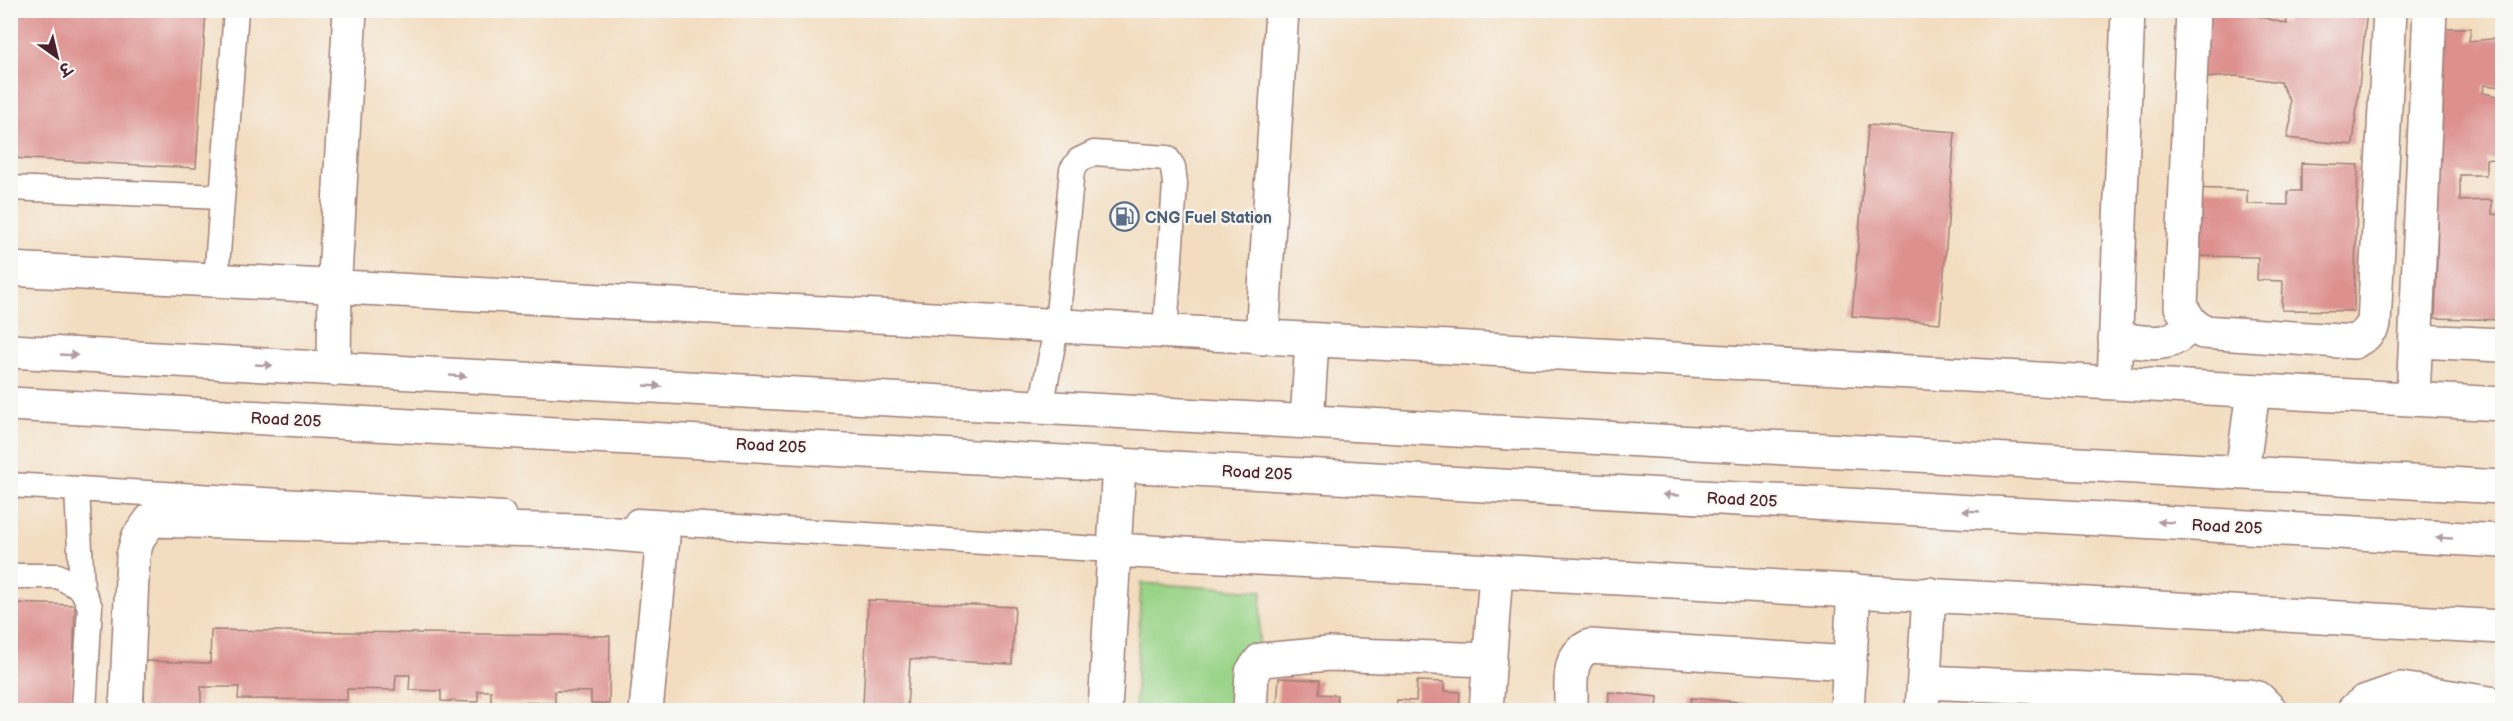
<svg xmlns="http://www.w3.org/2000/svg" width="2513" height="721" font-family="'Balsamiq Sans','Playpen Sans Deva',sans-serif">
<style>
.green{fill:#9ad488;stroke:#727a5a;stroke-width:1.5}
.building{fill:#dd908e}
.lines{fill:none;stroke-linecap:round;stroke-linejoin:round}
.service-casing{stroke:#9e7e76;stroke-width:27}
.minor-casing{stroke:#9e7e76;stroke-width:36}
.secondary-casing{stroke:#9e7e76;stroke-width:36}
.service{stroke:#fff;stroke-width:24}
.minor{stroke:#fff;stroke-width:33}
.secondary{stroke:#fff;stroke-width:33}
.oneway{fill:#ae9aa0}
.labels{text-anchor:middle;stroke-width:4.5;stroke-linejoin:round;paint-order:stroke}
.service-label{font-size:16px;font-weight:bold;fill:#4e5e75;stroke:#f6f6f2;text-anchor:start}
.street-label{font-size:16px;fill:#4a1f2b;stroke:#f6f6f2}
</style>
<rect width="100%" height="100%" fill="#f6f6f2"/>
<filter id="ink" filterUnits="userSpaceOnUse"><feTurbulence type="fractalNoise" baseFrequency=".0167" numOctaves="2"/><feDisplacementMap in="SourceGraphic" scale="12" xChannelSelector="R" yChannelSelector="G"/><feConvolveMatrix kernelMatrix="1 2 1 2 8 2 1 2 1" color-interpolation-filters="sRGB"/></filter>
<filter id="wash" filterUnits="userSpaceOnUse"><feTurbulence type="fractalNoise" baseFrequency=".008" numOctaves="4" result="noise"/><feDisplacementMap in="SourceGraphic" scale="24" xChannelSelector="R" yChannelSelector="G"/><feGaussianBlur stdDeviation="1.35" result="paint"/><feColorMatrix in="noise" values="0 0 0 0 0 0 0 0 0 0 0 0 0 0 0 0 0 1.4 0 .05"/><feComposite in="paint" operator="in"/></filter>
<g filter="url(#wash)">
<rect width="100%" height="100%" fill="#f3ddc0"/>
<!-- green -->
<path class="green" d="M1141,583L1262,591L1255,710H1135Z"/>
<g id="blocks">
<!-- building -->
<path class="building" d="M10,10H206L196,168L10,158Z
M2207,10H2236L2287,24L2285,10H2367L2353,145L2287,138L2291,120L2290,101L2280,82L2237,76L2201,78Z
M2444,28H2471L2469,41L2502,38V87L2484,85L2483,93L2502,97V160L2486,159V175H2460V201L2492,200V214L2502,215V320L2435,318Z
M1868,125L1955,132L1940,323L1852,316Z
M2301,163L2358,165L2354,311L2282,310L2283,281L2257,280L2258,257L2188,256L2190,188L2247,190V204L2288,205V191H2301Z
M868,600L1015,607L1012,664L910,659L907,708L863,705Z
M10,603L75,605L72,710H10Z
M211,630L610,636L609,704H591V692L555,691V703L491,702V691H478V702L441,701V691L409,690L410,675H396L395,690L347,689V700L238,699L239,687H201V710H144L145,661L210,663Z
M1279,678L1320,680L1319,694L1337,695V706L1396,709L1397,700L1416,701L1417,681L1444,682V691L1460,692L1459,710H1295V707L1277,706Z
M1609,692L1658,697L1657,710H1608Z
M1691,698L1760,704L1759,710H1690Z"/>
</g>
</g>
<g filter="url(#ink)">
<use href="#blocks" fill-opacity="0" stroke="#9e7e76" stroke-width="1.5"/>
<g class="lines">
<defs>
<path id="service" d="M10,188L222,197
M216,281L236,10
M1041,407L1057,324L1072,170L1079,160L1094,153L1167,158L1173,167L1175,184L1165,333
M10,485L503,514
M77,489L82,589L90,607L84,710
M637,521L1114,550
M10,576H58L82,589"/>
<path id="minor" d="M2193,10L2181,307L2191,323L2203,332L2354,342L2365,335L2374,324L2390,10
M10,269L2502,404
M1262,338L1282,10
M2115,339C2147,341 2170,352 2191,323
M2417,341L2502,345
M334,369L335,276L350,10
M2114,383L2128,10
M2413,399L2430,10
M1307,422L1312,340
M1114,550L2502,627
M1925,682L2248,696L2258,698L2270,710
M126,710L133,556L138,538L151,520L580,531L663,538L646,710
M1105,710L1119,464
M1250,710L1252,672L1261,660L1329,654L1488,660
M1486,710L1496,571
M1571,710C1572,685 1565,657 1590,646L1849,663
M1847,710L1854,590
M1922,710L1929,594
M2354,710L2364,702L2401,689L2502,705"/>
<path id="secondary" d="M10,351L2502,487
M10,404L2502,541
M2242,473L2253,391"/>
</defs>
<!-- service casing -->
<use href="#service" class="service-casing"/>
<!-- minor casing -->
<use href="#minor" class="minor-casing"/>
<!-- secondary casing -->
<use href="#secondary" class="secondary-casing"/>
<!-- service -->
<use href="#service" class="service"/>
<!-- minor -->
<use href="#minor" class="minor"/>
<!-- secondary -->
<use href="#secondary" class="secondary"/>
</g>
<!-- one-way arrows -->
<defs><path id="oneway-solid" d="M-6-.8H1V-3.2L6.5 0L1 3.2V.8H-6Z" transform="scale(1.5)"/></defs>
<g class="oneway">
<use href="#oneway-solid" transform="translate(69 355) rotate(3)"/>
<use href="#oneway-solid" transform="translate(264 365) rotate(3)"/>
<use href="#oneway-solid" transform="translate(458 376) rotate(3)"/>
<use href="#oneway-solid" transform="translate(653 386) rotate(3)"/>
<use href="#oneway-solid" transform="translate(1671 495) rotate(-177)"/>
<use href="#oneway-solid" transform="translate(1971 511) rotate(-177)"/>
<use href="#oneway-solid" transform="translate(2166 522) rotate(-177)"/>
<use href="#oneway-solid" transform="translate(2444 538) rotate(-177)"/>
</g>
</g>
<!-- icons -->
<defs>
<symbol id="fuel-ring" viewBox="-11 -11 22 22"><circle r="9.5" fill="#f6f6f2" stroke="#5c6f8a" stroke-width="1.5"/><path d="M-5.5-6h7V0h2V4h1.3V-2.5L3-4.5l.8-.8L6-3V5H2.5V1h-1V6h-7ZM-4.2-4.7v3.2H.2V-4.7Z" fill="#5c6f8a"/></symbol>
</defs>
<g fill-rule="evenodd">
<use href="#fuel-ring" x="1108" y="200" width="33" height="33"/>
</g>
<g class="labels">
<!-- service labels -->
<g class="service-label">
<text x="1145" y="223">CNG Fuel Station</text>
</g>
<!-- street labels -->
<g class="street-label">
<text transform="translate(286 419) rotate(3)" y="6">Road 205</text>
<text transform="translate(771 445) rotate(3)" y="6">Road 205</text>
<text transform="translate(1257 472) rotate(3)" y="6">Road 205</text>
<text transform="translate(1742 499) rotate(3)" y="6">Road 205</text>
<text transform="translate(2227 526) rotate(3)" y="6">Road 205</text>
</g>
</g>
<!-- margin -->
<rect width="2513" height="721" fill="none" stroke="#f6f6f2" stroke-width="36"/>
<!-- north arrow -->
<g transform="translate(57 57) rotate(146)" stroke="#f6f6f2" stroke-width="4.5" paint-order="stroke">
<path d="M0-4.5L10 22L0 15L-10 22Z" fill="#4a1f2b"/>
<text y="-9" font-size="16" font-weight="bold" text-anchor="middle" fill="#4a1f2b">उ</text>
</g>
</svg>
